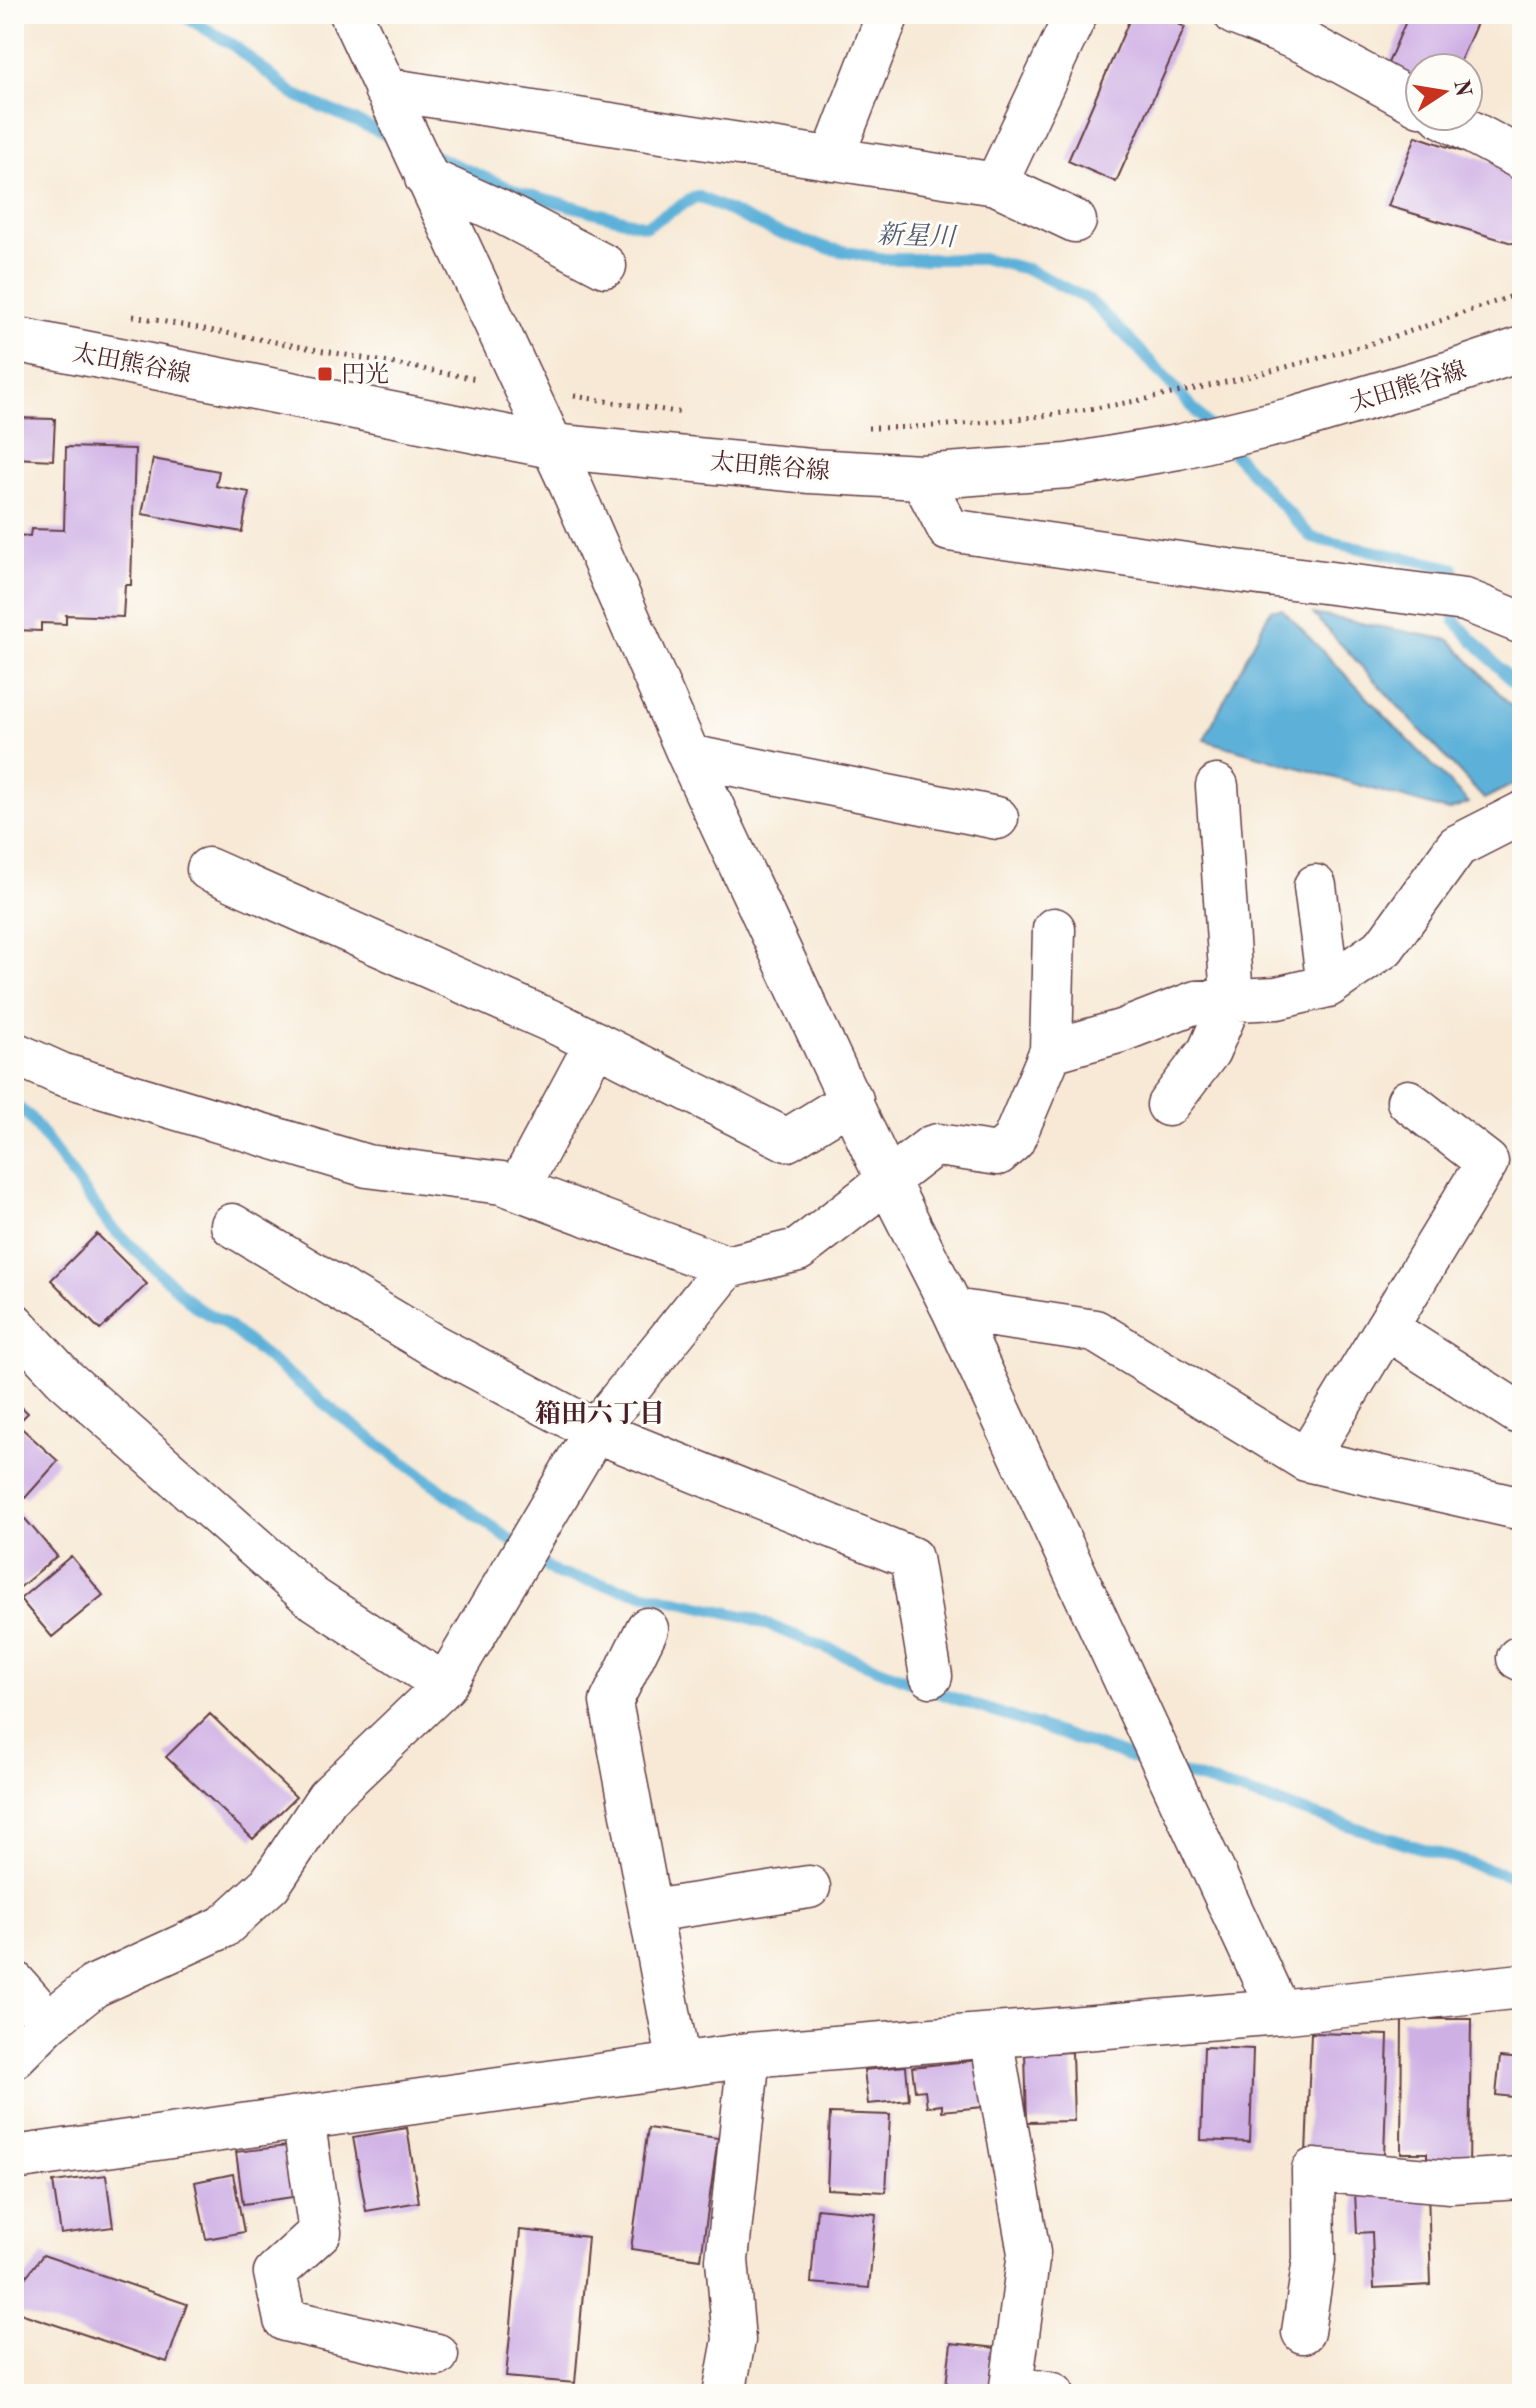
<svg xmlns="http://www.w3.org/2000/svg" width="1536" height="2408" font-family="'Old Standard TT','Noto Serif JP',serif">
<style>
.water{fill:#5db1d9;stroke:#546882;stroke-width:2}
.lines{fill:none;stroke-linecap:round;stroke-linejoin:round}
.stream{stroke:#5db1d9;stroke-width:12}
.building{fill:#cfb0e5}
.street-casing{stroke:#643d44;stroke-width:45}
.secondary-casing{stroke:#643d44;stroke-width:47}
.path{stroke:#643d44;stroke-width:5;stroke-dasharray:2 6;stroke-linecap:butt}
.street{stroke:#fff;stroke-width:42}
.secondary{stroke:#fff;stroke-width:44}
.poi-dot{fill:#c8321e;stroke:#fdfcf7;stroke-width:3}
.labels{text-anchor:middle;stroke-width:6;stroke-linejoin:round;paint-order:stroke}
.street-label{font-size:24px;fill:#4a1f2b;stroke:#fdfcf7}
.poi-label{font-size:24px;fill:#4a1f2b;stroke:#fdfcf7;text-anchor:start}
.water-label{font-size:26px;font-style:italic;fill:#525971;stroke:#fdfcf7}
.neighbourhood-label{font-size:26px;font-weight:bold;fill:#4a1f2b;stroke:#fdfcf7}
</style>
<rect width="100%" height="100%" fill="#fdfcf7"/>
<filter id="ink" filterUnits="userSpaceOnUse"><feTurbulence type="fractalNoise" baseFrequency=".0125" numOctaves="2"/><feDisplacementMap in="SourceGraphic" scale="16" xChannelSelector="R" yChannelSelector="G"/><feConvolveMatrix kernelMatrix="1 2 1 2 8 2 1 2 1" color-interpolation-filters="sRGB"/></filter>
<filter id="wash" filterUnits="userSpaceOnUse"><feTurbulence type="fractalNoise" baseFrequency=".006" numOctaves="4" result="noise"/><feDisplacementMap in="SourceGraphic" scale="32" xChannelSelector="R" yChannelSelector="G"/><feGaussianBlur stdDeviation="1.8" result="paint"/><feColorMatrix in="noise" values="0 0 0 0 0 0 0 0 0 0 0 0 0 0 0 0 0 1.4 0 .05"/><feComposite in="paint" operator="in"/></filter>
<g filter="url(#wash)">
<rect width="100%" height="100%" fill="#f7e9d5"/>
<!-- water -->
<path class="water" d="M1271,609H1282L1469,803L1448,811L1204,740Z
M1313,614L1450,640L1522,718V780L1484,799Z"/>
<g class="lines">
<!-- stream -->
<path class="stream" d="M181,14L233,45L293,94L399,140
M430,154L519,192L646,226L697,196L773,231L831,249L884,259H986L1030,270L1089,300L1136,346L1212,429
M1227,446L1312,538L1453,568L1455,621L1522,692
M14,1105L29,1116L110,1226L197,1308L223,1322L340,1416L557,1574L748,1617L950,1697L1152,1764
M1181,1773L1520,1879"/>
</g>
<g id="blocks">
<!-- building -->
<path class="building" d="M1132,14H1156L1185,27L1116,182L1068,161Z
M1409,14H1481L1457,68H1420V87L1385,70Z
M1416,136L1522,172V246L1388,206Z
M14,418L55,419L53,460L14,458Z
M66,447L135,449L131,585H125L123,617L66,615V624L41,623V631L14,630V535L30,536L31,529L64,530Z
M153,459L219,471L216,486L249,492L242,532L142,514Z
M97,1234L147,1284L100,1330L51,1280Z
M14,1400L28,1413L17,1424L58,1461L25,1498L14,1488Z
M14,1506L57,1556L17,1590L14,1587Z
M71,1556L103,1595L52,1637L20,1599Z
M210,1714L296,1797L253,1839L166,1757Z
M1402,2019H1471L1469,2171L1427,2170V2153H1401Z
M1311,2033L1388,2035L1384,2157L1306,2154Z
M1204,2047L1253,2049L1250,2142L1201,2140Z
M1072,2052L1074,2121L1027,2122L1025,2054Z
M1500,2057L1522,2059V2098L1496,2095Z
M979,2060L993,2106L942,2111V2105L927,2107L925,2090L915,2091L912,2067Z
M906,2066L909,2100L868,2104L864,2070Z
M830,2113L890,2115L886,2192L827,2189Z
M407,2128L419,2202L366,2211L353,2137Z
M648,2128L718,2138L701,2259L631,2249Z
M287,2146L293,2197L243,2204L236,2152Z
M233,2174L244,2232L206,2239L195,2182Z
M106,2175L113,2227L61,2234L53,2182Z
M1428,2190L1431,2285L1374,2288L1372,2232L1357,2233L1355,2193Z
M817,2208L876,2214L869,2288L811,2283Z
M520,2230L588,2237L575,2383L506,2377Z
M43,2255L187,2304L167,2362L14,2311V2292Z
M951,2343L997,2348L992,2394H945Z"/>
</g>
</g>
<g filter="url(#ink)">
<use href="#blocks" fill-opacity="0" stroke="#643d44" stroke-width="2"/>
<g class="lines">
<defs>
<path id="street" d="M351,14L571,486L689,756L887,1180L953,1310L1279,2012
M1235,14L1304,42L1420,105
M385,89L996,184L1075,221
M1441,116L1522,159
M832,159L888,14
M426,178L499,211L605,266
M996,184L1076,14
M921,477L949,530L1228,570L1465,600L1522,623
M689,756L997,818
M208,869L560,1025L787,1140L852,1100
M1315,886L1328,986
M1051,1051L1054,929
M14,1053L61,1074L367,1166L502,1183L727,1267
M1168,1105L1209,1051L1232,998L1217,786
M518,1189L596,1043
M232,1225L433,1345L595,1431L911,1558L931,1676
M953,1310L1095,1331L1306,1460L1487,1162L1408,1101
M14,1324L64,1378L311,1597L445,1685
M1386,1328L1517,1412
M1306,1460L1522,1509
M647,1629L611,1702L679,2065
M1518,1658L1522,1660
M651,1911L809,1887
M14,1982L49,2022
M991,2036L1029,2253L1010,2394
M14,2057L49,2022L94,1986L223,1927L270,1884L327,1798L445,1685L595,1431L727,1267L798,1250L931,1147L938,1145L998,1154L1013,1141L1051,1051L1121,1031L1196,1002L1277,998L1328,986L1384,947L1457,846L1522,813
M303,2118L320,2232L275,2273L285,2320L437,2355
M1303,2332L1314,2260L1313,2170L1450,2182L1522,2178
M1011,2387L1053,2394
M724,2394L734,2340L727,2260L749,2055"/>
<path id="secondary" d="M14,339L551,446L810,471L921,477L1067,466L1178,447L1295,419L1454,372L1522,349
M14,2158L749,2055L1279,2012L1522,1986"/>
</defs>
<!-- street casing -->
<use href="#street" class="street-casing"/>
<!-- secondary casing -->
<use href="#secondary" class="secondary-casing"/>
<!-- path -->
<path class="path" d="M133,316L477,379
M574,396L683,413
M868,428C1045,427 1220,389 1389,338C1434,324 1478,307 1522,293"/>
<!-- street -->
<use href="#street" class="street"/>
<!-- secondary -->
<use href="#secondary" class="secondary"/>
</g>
</g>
<!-- markers -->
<rect class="poi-dot" x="317" y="366" width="16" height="16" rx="4"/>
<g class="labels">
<!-- street labels -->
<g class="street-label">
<text transform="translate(132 363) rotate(11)" y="8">太田熊谷線</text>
<text transform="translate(1408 386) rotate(-17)" y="8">太田熊谷線</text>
<text transform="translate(770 466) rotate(5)" y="8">太田熊谷線</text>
</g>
<!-- poi labels -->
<g class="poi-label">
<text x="341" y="382">円光</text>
</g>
<!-- water labels -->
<g class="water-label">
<text transform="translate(916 235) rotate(2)" y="9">新星川</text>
</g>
<!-- neighbourhood labels -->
<g class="neighbourhood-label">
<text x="600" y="1422">箱田六丁目</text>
</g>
</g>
<!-- margin -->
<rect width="1536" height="2408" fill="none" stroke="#fdfcf7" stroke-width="48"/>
<!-- north arrow -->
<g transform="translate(1444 92) rotate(78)"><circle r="38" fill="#fdfcf7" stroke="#b5a4a5" stroke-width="2"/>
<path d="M0-6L14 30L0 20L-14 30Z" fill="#c8321e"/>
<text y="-12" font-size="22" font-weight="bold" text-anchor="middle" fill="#4a1f2b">N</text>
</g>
</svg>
